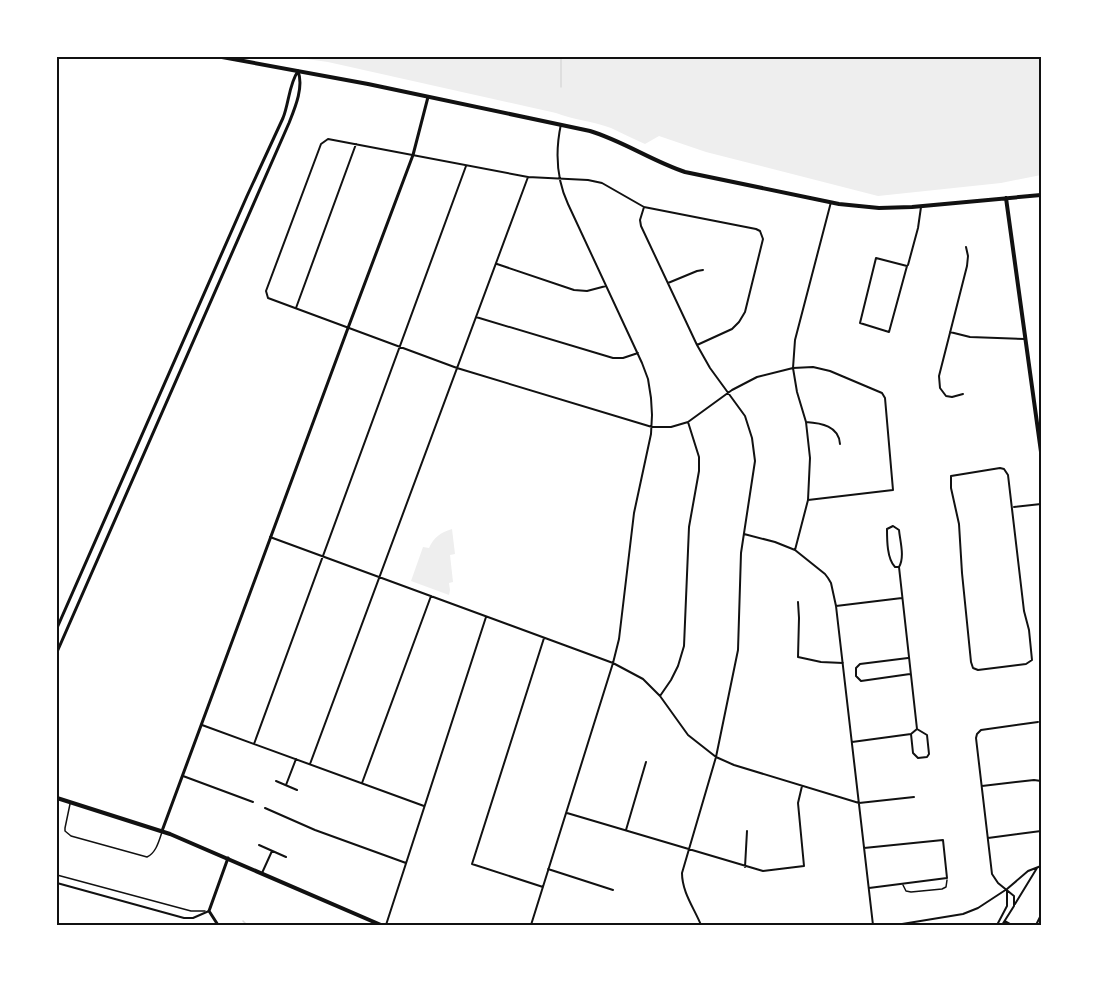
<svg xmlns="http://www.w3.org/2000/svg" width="1098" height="982" font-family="Figtree,sans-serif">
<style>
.green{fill:#eee}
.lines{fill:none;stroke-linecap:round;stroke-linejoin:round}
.stream{stroke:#d9d9d9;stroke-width:1.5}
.service{stroke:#111;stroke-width:1.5}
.minor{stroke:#111;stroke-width:2}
.tertiary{stroke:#111;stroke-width:3}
.secondary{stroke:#111;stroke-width:4}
.neatline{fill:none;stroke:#111;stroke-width:2}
</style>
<rect width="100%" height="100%" fill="#fff"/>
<!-- green -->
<path class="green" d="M292,57H1041V175L1001,183L878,196L706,152L659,136L645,144C633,139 622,133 611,128C593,121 573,120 556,113L328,62Z
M452,529L455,554L450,555L453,582L449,583L450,590L449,595L411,581L423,547L429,548C434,537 440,533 452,529Z"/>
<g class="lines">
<!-- stream -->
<path class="stream" d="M561,57V87
M243,921L247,925"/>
<!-- service -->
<path class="service" d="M70,804L65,828V831L71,836L147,857C156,853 159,841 162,832
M57,875L191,911H205
M903,885L906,891L911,892L942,889L946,887L947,880"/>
<!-- minor -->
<path class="minor" d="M644,207L640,220L641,226L697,345L710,368L745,416L752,438L755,461L741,553L738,650L716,757L682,873C682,892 694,908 701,925
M876,258L907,266L889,332L860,323Z
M497,264L574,290L587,291L606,286
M908,265L918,228L921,207
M668,283L697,271L703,270
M296,308L356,144
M476,317L613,358H623L638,353
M950,332L970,337L1025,339
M697,345L732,329L739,322L745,312L763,239L760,231L756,229L644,207L602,183L588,180L528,177L328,139L321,144L266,291L268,298L457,368L652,427H671L688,422L732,390L757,377L793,368L813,367L830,371L882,393L885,398L893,490L808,500
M963,394L952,397L946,396L940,388L939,376L967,266L968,256L966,247
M806,422C821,423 839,426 840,444
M1000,468L1004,469L1008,475L1024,611L1029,630L1032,660L1026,664L978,670L973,668L971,662L962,573L959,524L951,488V476Z
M1014,507L1041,504
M893,526L899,530C900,541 905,557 899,567H895C887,559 887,540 887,529Z
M744,534L775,542L795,550L825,574L828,578L831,583L836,606L873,925
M270,537L613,663L643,679L660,696L688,735L716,757L734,765L859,803L914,797
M795,550L808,500L810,458L806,422L797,392L793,368L795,340L831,202
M899,567L917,729L911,734L913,753L918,758L927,757L929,754L927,735L917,729
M798,602L799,618L798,657L821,662L843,663
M836,606L902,598
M908,658L860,664L856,668V676L861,681L910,674
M660,696L671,680L678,666L684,646L689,527L699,471V457L688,422
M202,725L424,806
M852,742L911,734
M254,744L466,166
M310,764L528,177
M183,776L253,802
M276,781L297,790
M362,783L431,596
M286,785L296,759
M982,786L1034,780L1041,781
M265,808L315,830L406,863
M567,813L763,871L804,866L798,803L802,786
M626,830L646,762
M988,838L1041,831
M259,845L286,857
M864,848L943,840L947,878L869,888
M745,867L747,831
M548,869L613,890
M262,873L272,851
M57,883L184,918H193L209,911
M543,887L472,864L544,638
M1015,904L1037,868
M1005,921L1012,925
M386,925L486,617
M531,925L613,663L619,639L634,513L651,434L652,415L651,398L648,379L642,363L568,204C556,178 555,152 561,124
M896,925L963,914L978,908L1007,889L1028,871L1041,866
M997,925L1007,906V889
M1002,925L1014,906V896L998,883L992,874L976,738L977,734L981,730L1038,722
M1036,925L1041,915"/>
<!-- tertiary -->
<path class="tertiary" d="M57,628L247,196L283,118C289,103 289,84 298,71
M57,652L289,123C295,108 304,87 298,71
M162,831L348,328L413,155L428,97
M218,925L209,911L228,858"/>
<!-- secondary -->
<path class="secondary" d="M222,57L368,84L590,131C623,141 652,161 685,172L839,204L879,208L912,207L1041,195
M1006,198L1041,452
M57,798L170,834L381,925"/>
</g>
<!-- border -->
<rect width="1098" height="982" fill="none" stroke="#ffffff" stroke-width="117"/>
<rect x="58" y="58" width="982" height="866" class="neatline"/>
</svg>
